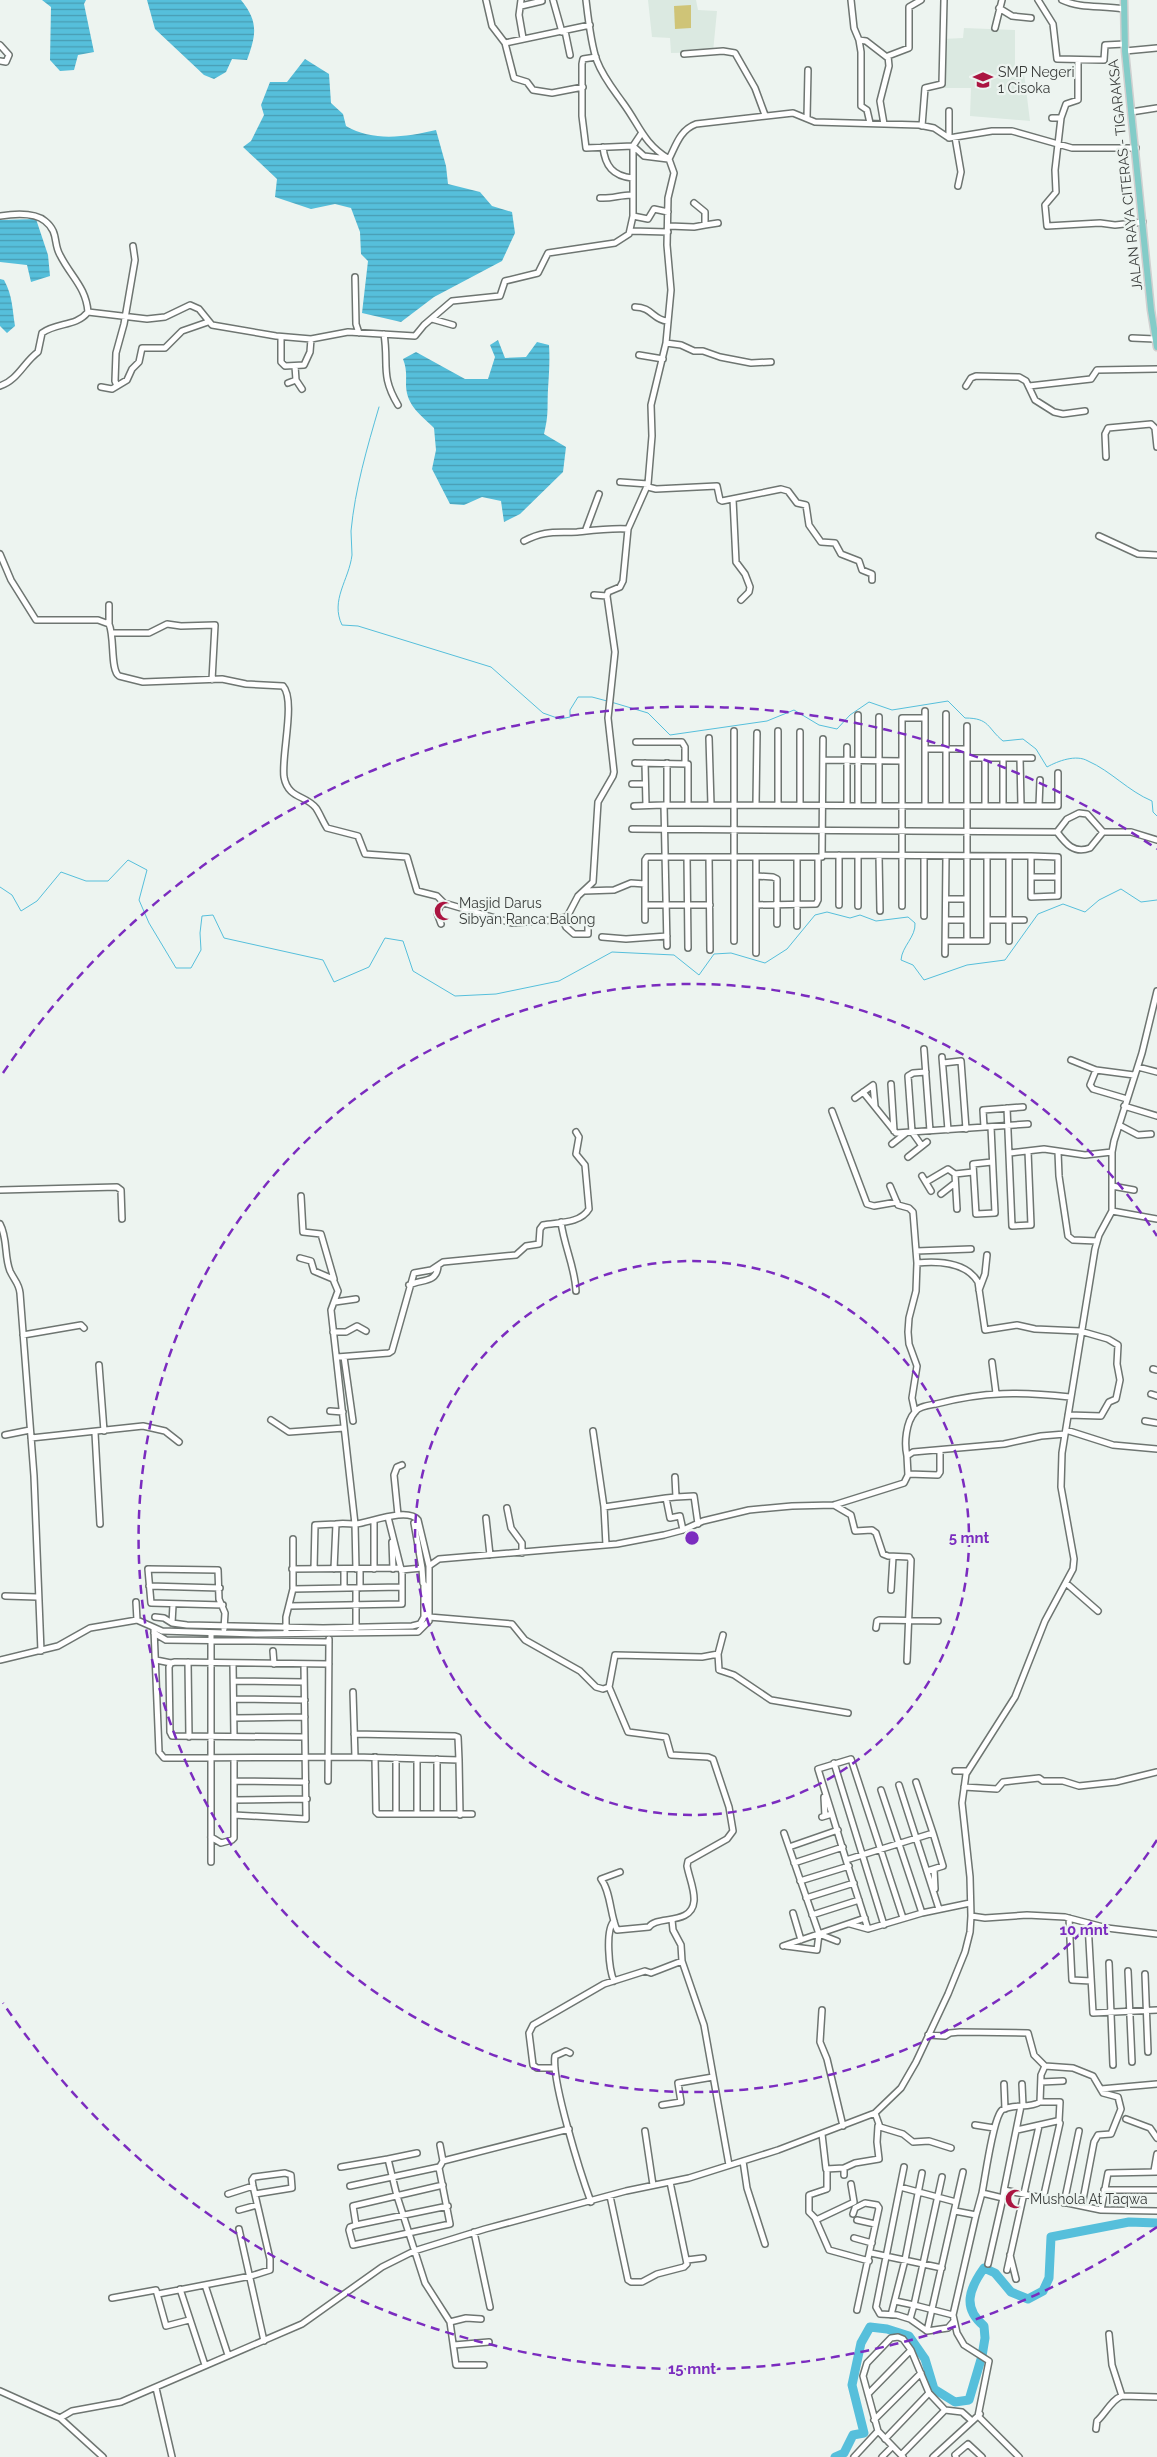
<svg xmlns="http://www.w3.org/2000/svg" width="1157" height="2457" font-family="Raleway,sans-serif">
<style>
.built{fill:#dbe9e1}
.grass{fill:#cfc477}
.water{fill:url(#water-rules)}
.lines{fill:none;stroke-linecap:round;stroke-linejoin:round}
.stream{stroke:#56bfdb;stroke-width:1}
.river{stroke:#56bfdb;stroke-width:9}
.minor-casing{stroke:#6e7571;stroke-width:8}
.major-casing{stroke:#d0d0d0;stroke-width:9}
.minor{stroke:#fff;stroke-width:5}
.major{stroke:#83ccc8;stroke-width:6}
.ring{fill:none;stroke:#7b2cbf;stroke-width:2.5;stroke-dasharray:9 6}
.labels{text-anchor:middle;stroke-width:4.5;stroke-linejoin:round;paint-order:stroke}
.poi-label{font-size:14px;fill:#3a3d3b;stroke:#edf4f0;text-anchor:start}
.street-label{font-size:14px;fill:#3a3d3b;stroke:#edf4f0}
.centre{fill:#7b2cbf;stroke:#edf4f0;stroke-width:2.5}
.ring-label{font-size:15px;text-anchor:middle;font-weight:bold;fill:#7b2cbf;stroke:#edf4f0;stroke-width:4.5;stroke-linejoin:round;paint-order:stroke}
</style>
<defs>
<pattern id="water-rules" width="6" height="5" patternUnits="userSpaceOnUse" patternTransform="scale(1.25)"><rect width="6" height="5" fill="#56bfdb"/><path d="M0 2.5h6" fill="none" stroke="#489cb3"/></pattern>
</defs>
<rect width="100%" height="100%" fill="#edf4f0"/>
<!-- built -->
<path class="built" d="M648,0H696L698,10L717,11L713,52L671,53L670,38L652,37Z
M964,28L1015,30V72L1024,73L1030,121L970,116L971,88H941L942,39L963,38Z"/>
<!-- grass -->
<path class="grass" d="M691,5V28L675,29L674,6Z"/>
<!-- water -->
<path class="water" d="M42,0H86L84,4L94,52L78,55L74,70L60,71L50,60L51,7Z
M147,0H241C259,22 256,35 247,60L232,59L226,72L214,79L204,75L155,29Z
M305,59L329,74L331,103L343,114L346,126C373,142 406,137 436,130L446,166L448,184L480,192L492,206L512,212L515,233L502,261L434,297L401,322L362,313L368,261L361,254L360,232L351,208L335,204L311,209L275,197L277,179L243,147L251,141L264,115L261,105L270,82H287Z
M36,219L48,255L50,276L31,282L27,265L0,262V220Z
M0,279L4,280C13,297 12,308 15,326L7,333L0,326Z
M498,340L505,358L526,357L537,342L549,345C550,360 549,374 548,389C547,408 549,414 544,434L566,447L563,472L520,514L504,522L501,501L482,497L464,505L450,504L432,469L436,450L434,428C421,415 407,406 406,386C406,376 407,369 403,359L416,352L465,379H488L495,357L490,345Z"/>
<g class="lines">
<!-- stream -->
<path class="stream" d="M379,407C367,448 355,489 351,531C351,539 352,547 352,555C349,580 330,600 342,625L358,626L491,667L543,713L560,719L570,717V710L578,697H592L607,701
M611,702L648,713L670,735L767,721L794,710L819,725L837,729L850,715L869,702L892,710L948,701L965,718C990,718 987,728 1003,741L1023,739L1036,749L1047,767C1058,761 1076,754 1088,761C1111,771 1128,791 1152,801L1153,812L1157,816
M0,887L12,895L21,911L37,901L61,872L86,881H108L128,860L147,870L139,900L149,923L176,968H191L201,950L200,933L202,916L213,915L224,938L323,960L334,982L369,967L385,938L403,941L413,971L455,996L496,994L559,981L612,952L674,955L699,975L714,954L731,953L765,963L787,949L815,915L827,912L850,918L860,915L876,921L908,917L915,923C916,937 902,946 901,960L913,965L924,980L967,965L1005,960L1038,914L1063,904L1085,912L1099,900L1121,889L1141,902L1157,900"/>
<!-- river -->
<path class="river" d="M835,2457L844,2453L853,2435L864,2433L852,2385L861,2343L870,2327L887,2329L909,2336L925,2359L934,2389L955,2402L969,2400L982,2356L985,2338L984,2326C962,2308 969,2289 984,2268L995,2273L1011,2292L1028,2299L1043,2291L1049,2278L1051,2237L1129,2222L1157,2223"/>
<defs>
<path id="minor" d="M486,0L492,26L505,43
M521,0L519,15L523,38
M553,0L562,32
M851,0L854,28L859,40L861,52V106L867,110L870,123
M1038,0L1053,24L1057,59L1104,60L1105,45L1125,44
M1062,0C1081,9 1103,5 1123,9
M521,6L542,1
M999,8L1012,16L1031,18
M995,28L1002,0
M565,31L570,55
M859,40L866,41L888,58
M0,45L9,55L6,62L0,61
M1125,51L1157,48
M684,54L723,51L735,53L755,88L765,115
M596,57L583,59L582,64V116L586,148L633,146L644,156L668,159
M583,87L552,93L533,90L527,82L514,78L505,43L590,25
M1131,112L1157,108
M807,118L808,70
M1052,118H1061L1055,170L1056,192L1045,205L1047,226L1100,223L1115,225L1143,222
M1061,118L1066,104L1078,100V60
M884,124L880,101L889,66L888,56L909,48V7L921,0
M922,126L925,88L942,84L944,0
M955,137L961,172L958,186
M949,138V111
M603,147C605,166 613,176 632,178
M669,159C676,145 680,130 696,124L793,113L815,122L919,125L934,128L949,138L992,131H1012L1072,148H1136
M600,198C611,199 620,195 631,195
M0,216C13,214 34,212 45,221C59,232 53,243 60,255C71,277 86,287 88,312C76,327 57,322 42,333L38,352C24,362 18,380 0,386
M633,216L648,219L654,209L668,212
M705,225L718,223
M669,226L694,227L705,225V212L694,203
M631,231L668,232
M355,277L356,324L359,333
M635,307C652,307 653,320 667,321
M88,312L147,319L165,317L190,305L199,309L212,325L276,336L311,339L348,332L415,336L424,325L452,301L500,296L505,281L538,273L548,253L615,243L629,234L633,216V146L641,134
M432,319L453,325
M384,334C389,365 380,375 398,405
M281,337V362L285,366L304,365L310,352L311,339
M1132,338L1155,339
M666,343L681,345L694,351H703L720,357L751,363L771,362
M639,355L663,359
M296,380L302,389
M288,383L296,380L295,366
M117,386L115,381L116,353L124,324L135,260L133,246
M966,386L971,378L976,376L1019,377L1026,381L1035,400L1054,412L1063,414L1085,411
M1029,386L1091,379L1097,370L1157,369
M101,387L112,389L127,380L132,369L139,362L142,348H165L182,331L208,322
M1106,457L1105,434L1108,428L1151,424L1155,428L1157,447
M620,482L648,484
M648,487L656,489L717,486L720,500L722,501L781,489L788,491L797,503L806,505L809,525L821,542L835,543L841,554L859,561L862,570L872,574V580
M733,499L736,562L745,574L750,587L749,592L741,600
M586,529L599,494
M1099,536L1138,554L1157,555
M524,541C545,530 555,533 577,532C595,530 610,528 628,529
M0,554L11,580L36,620H98L109,624C115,638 110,670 119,676L143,682L222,679L246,684L283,686C296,700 281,756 284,777C288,799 306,795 316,808C320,814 323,822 327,828L358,836L365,854L407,857L417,891L437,896L444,903L512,923L552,920L567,917L578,896L593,882L598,802L613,776L614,772L608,718L615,652L607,596L608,592L620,587L623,581L628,529L648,484L652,436L651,405L666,343L671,290L667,245L668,198L674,173L669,159C643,143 640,126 623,103C613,89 603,77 597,61C591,45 588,17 586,0
M594,595L607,596
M109,624V605
M112,633H149L167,624L181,626L215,625L212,680
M925,711V805
M946,714V805
M858,715V804
M967,726V941
M778,731V804
M709,738L711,805
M636,742H682L685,747V763
M847,747V804
M925,749H967
M967,758H1032
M985,758V805
M1003,758V805
M1020,758L1021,805
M823,760L902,761
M635,763L688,764V805
M645,763L646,805
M632,784H645
M756,804L757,733
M800,804V732
M879,804V717
M667,805V763
M634,806L664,805
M1039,806L1040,780
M632,829L1057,832L1067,819L1079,813L1087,814L1103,832H1131L1157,840
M1057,832C1066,844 1074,854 1090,848L1103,832
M823,855L1031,856L1058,857V896L1031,897V856
M858,856V906
M879,856L880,911
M924,856V916
M1009,856V941
M687,857L688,948
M709,857L710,950
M797,857V926
M756,876L773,877L777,879V924
M1031,877H1058
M584,891L614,890L631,883L645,884
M946,899H967
M645,905H710
M756,905L816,904L818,900V857
M839,905V855
M902,906V718H925
M562,919L566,927L574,934H588V927
M645,920V860L647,857H822L823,739
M946,920H967
M987,920H1024
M441,924L437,913L442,902
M602,937L626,939L667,936
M734,941V731
M946,941H987V856
M667,946L664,805L1058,806V773
M756,953V857
M945,954L946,856
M924,1049L930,1131
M942,1057L948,1130
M1071,1060L1096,1070L1134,1075
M943,1063L961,1061L966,1129
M1138,1067L1157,1072
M1096,1070L1090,1085L1093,1089L1127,1099
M891,1084L894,1131
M863,1092L896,1133L1028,1124
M855,1098L873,1085L875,1106
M1124,1106L1157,1116
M1007,1108L1012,1226L1031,1225L1028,1151
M832,1111L867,1204L874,1206L897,1202
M1119,1125L1138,1135L1151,1134
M984,1127L983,1110L1023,1107
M991,1127L995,1213L976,1214L973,1164L992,1162
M892,1144L906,1133
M922,1146L912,1132L908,1076L913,1073L926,1072
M1058,1152L1059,1176L1068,1236L1073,1240L1097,1241
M1010,1153L1044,1149L1085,1155L1112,1152
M908,1157L927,1142
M922,1176L931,1191
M926,1182L948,1169L955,1174
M890,1186L898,1205L909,1208L913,1212L917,1263C938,1261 966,1262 978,1282L985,1330L1017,1325L1035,1329L1080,1331L1108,1339L1118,1345L1117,1364L1120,1380L1116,1399L1109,1402L1101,1416L1068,1415
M1112,1186L1134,1190
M0,1190L117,1187L121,1190L122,1219
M941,1194L955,1183
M301,1196L303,1232L321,1234L334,1279
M957,1209L955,1174L973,1172
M1112,1211L1157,1219
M561,1222C564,1246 575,1267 576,1291
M0,1224C8,1239 4,1256 10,1271C14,1280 19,1283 20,1293L34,1476L41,1651
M916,1251L971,1249
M300,1258L311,1261L314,1271L333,1279L338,1291L331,1310L355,1524L356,1569
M409,1285C422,1279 437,1283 438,1266
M979,1290L985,1274L987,1255
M335,1302L356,1299
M333,1332H346L357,1326L366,1331
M23,1335L81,1325L84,1328
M337,1357L389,1353L392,1351L414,1273L431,1270L443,1262L516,1255L526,1246L539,1244L540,1229L543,1225C558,1222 580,1224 589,1209L585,1165L576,1154L579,1137L576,1132
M344,1357L353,1421
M992,1362L996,1393
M99,1365L104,1431
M1153,1369L1157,1370
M1151,1394L1157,1396
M330,1411L343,1412
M915,1412L912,1398L917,1366L909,1344L908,1332L909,1318L916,1291L917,1263
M271,1420L289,1432L344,1428
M1145,1421L1157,1423
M1066,1430L1113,1445L1157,1449
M593,1431L604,1507L606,1545
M95,1433L100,1524
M5,1435L30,1430
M31,1438L143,1426L165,1431L179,1442
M907,1456C904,1443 906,1422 915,1412C919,1406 930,1405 936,1404C985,1391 1021,1392 1070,1397
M908,1474L938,1475L940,1472V1451
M675,1477L676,1497L666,1498L670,1518L680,1516L683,1530
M676,1497L694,1496L698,1524
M834,1505L851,1515L855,1531L872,1530L876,1533L883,1554L888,1556L909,1557L911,1560L907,1661
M604,1507L666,1498
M507,1508L511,1528L522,1543V1553
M398,1515L394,1475L397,1467L402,1465
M486,1518L490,1555
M374,1521V1569
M392,1542L393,1569
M422,1568L423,1583L425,1586
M292,1569L401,1568
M314,1569L315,1525L336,1524
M334,1569L336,1524C342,1523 349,1524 356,1524C371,1522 408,1507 418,1520L429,1566
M344,1569V1588
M360,1569V1588
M401,1570L422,1568L414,1523
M1066,1583L1098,1611
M149,1586L220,1588
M293,1589L402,1587
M891,1590L893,1557
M5,1596L37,1597
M136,1602L137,1620
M223,1605L151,1603L148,1569L218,1570L219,1599L225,1613L224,1629
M289,1606L402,1604V1573L388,1517
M155,1617L164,1618L172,1623L187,1625L323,1628L412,1626L420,1624L424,1617V1586
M429,1617L512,1624L525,1640L580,1671L596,1687L603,1689L609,1687L615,1655L702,1657L718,1654
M172,1623L173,1605
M876,1628L877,1621L879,1620L938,1621
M154,1629L159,1752L164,1758L355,1757L459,1760L460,1815
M286,1630V1617L293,1589V1539
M356,1630V1588
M154,1633L166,1640L329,1642
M723,1635L718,1654L719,1670L734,1675L771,1700L848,1713
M273,1651L274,1664
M0,1660L58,1646L90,1628L137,1620L162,1631L256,1634L418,1632L429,1621V1566L439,1559L617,1544L664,1535L683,1530L703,1521L749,1510L792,1506L834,1505L904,1483L908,1475L907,1456L913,1452L1004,1444L1041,1436L1065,1434
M156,1660L171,1663
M188,1662L189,1737
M233,1664L234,1736
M234,1681L304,1682
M609,1687L628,1732L666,1737L671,1755L708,1757L713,1759L729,1807L733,1831L727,1839L688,1861L687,1866C689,1877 695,1890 694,1901C692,1926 656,1915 649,1927L617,1930C610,1915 611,1892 601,1879L620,1872
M353,1692L355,1757
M234,1699L305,1700
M234,1718L305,1717
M354,1734L455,1736L458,1737L459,1760
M305,1737L172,1736L170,1732L169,1667L171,1663L175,1662L329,1664
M375,1757L376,1812L378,1814H472
M396,1758V1814
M417,1759V1814
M437,1759V1814
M834,1763L884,1925
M955,1771H967
M234,1781L306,1782
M328,1781L329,1639
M899,1785L939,1909
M964,1787L997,1789L1003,1782L1039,1778L1043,1781H1063L1079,1786L1116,1782L1157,1772
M881,1790L922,1913
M824,1797L825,1816
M234,1800L307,1799
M832,1814L846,1860L933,1833L916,1782
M234,1815L306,1819L304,1664
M822,1817L832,1814L818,1769L851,1759L903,1918
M784,1833L819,1934
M211,1837L221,1843L232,1840L234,1838V1758
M789,1847L838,1830
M846,1860L868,1929L922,1913L970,1903
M211,1862V1633
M794,1863L843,1847
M934,1869L935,1889
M927,1871L943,1866L933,1833
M800,1881L849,1866
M806,1898L854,1883
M793,1913L801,1940
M812,1915L859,1900
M971,1916L985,1918L1027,1915L1065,1917L1107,1928L1157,1934
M1069,1918L1072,1980L1091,1981
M672,1920L673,1930L681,1945L682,1961L704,2025L729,2165
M1088,1923L1093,2013L1157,2010
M850,1924L868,1929
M783,1946L865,1918
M786,1946L817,1950L819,1934L837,1941
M1109,1963L1113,2065
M1128,1971L1132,2062
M1145,1974L1148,2052
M614,1981C609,1970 605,1930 614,1921
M822,2010L820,2042L827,2059L843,2126
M928,2035L945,2036L950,2033L960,2032L1028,2033L1034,2055L1045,2066L1073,2068L1093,2076L1103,2093L1118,2097L1121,2109L1111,2134L1098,2135L1094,2142L1082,2205
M570,2053L566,2051L555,2056C551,2080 581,2175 591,2202
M555,2068H537L533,2065L529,2033L533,2025L604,1984L645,1971L651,1973L682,1961
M1041,2082L1063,2081
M1004,2084L1005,2109
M1022,2084L1023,2106
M1101,2089L1157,2084
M1040,2102H1060L1059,2121
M662,2105L681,2102L678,2083L713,2077
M875,2113L880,2127L903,2134L913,2142L929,2141L951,2148
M1126,2119L1150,2128L1157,2138
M975,2125L994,2128
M1017,2130L1057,2121L1060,2123L1043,2199
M645,2131L653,2185
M822,2134L826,2169L844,2168V2175
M440,2145L443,2161L439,2168L450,2224L353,2245L349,2230L350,2227L356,2225L353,2206L443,2185
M388,2159L417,2153
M443,2161L569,2129
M743,2161L747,2188L765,2244
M341,2167L388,2159L397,2196L425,2283L450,2322L456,2365H484
M844,2168L855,2163L879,2159L877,2142L878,2126
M827,2170V2189L809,2195V2212L815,2218L829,2250L869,2261
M1154,2171L1157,2154
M942,2177L914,2305L953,2315
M350,2186L439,2167
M900,2187L956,2202
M1004,2190L1021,2106
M1104,2190H1157
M982,2193C985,2179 993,2118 1002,2110C1013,2103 1029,2109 1040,2102L1041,2075L1045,2066
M228,2194L253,2186
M610,2196L628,2280L631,2282H642L657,2274L684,2267L687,2264L670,2182
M1064,2203L1079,2131
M239,2210L257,2205
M1101,2210L1108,2173L1157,2172
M955,2211L976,2215L953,2315L957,2333L964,2345L989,2361L978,2416L1019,2457
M853,2214L855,2208L865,2203L877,2205L879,2208L857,2310
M976,2215L982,2193L1003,2198L1004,2190L1101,2210L1157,2211
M816,2220L854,2202L851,2184
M857,2220L875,2224
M356,2225L448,2206
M239,2229L264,2341
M474,2232L490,2307
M854,2238L872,2243
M871,2253L942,2268
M1010,2255L1016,2279
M687,2260L703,2258
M988,2264L1003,2198
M1007,2270L1039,2126
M205,2285L228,2355
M180,2289L205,2365
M158,2294L251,2276L270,2270V2259L253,2186L252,2180L254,2177L285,2173L291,2175L292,2188L255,2194
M112,2298L156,2290L166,2326L189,2320
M895,2301L914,2305L910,2319L897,2315L880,2314L876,2307L904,2167
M891,2315L905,2260L922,2173
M910,2319L927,2331L948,2328L954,2321
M450,2322L466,2318L481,2319
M927,2331L963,2172
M1109,2334L1112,2365L1122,2396L1157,2397
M454,2345L489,2342
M156,2388L172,2457
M0,2391L60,2418L103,2457
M868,2394L911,2350
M60,2418L72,2411L121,2402L302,2324L382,2267L414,2251L485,2229L626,2191L689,2178L778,2150L875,2113L901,2088L916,2062L948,1994L965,1952L970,1932L971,1916L970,1877L962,1803L966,1774L1015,1697L1045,1621L1073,1569L1074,1559L1061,1487L1062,1453L1095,1249L1099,1235L1112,1211V1152L1114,1141L1142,1053L1157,991
M874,2420L921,2373
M1096,2429L1097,2421C1105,2414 1112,2399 1122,2396
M885,2439L929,2393
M901,2455L945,2410
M854,2457L878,2431
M882,2457L892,2447
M903,2457L878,2431L863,2376L867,2363L891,2338L898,2337L903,2339L911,2350L929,2393L945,2410L962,2412L972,2421
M933,2457L980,2414
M956,2457L955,2455L968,2444L982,2457"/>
<path id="major" d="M1124,0L1125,51L1151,310L1157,347"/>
</defs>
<!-- minor casing -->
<use href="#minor" class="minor-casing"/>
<!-- major casing -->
<use href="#major" class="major-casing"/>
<!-- minor -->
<use href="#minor" class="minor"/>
<!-- major -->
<use href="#major" class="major"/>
</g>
<!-- distance rings -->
<g class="ring">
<circle cx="692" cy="1538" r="277"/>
<path d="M1157 1840A554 554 0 1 1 1157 1236"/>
<path d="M1157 2227A831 831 0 0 1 3 2003M3 1073A831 831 0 0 1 1157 849"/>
</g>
<!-- icons -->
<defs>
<symbol id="school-bare" viewBox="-9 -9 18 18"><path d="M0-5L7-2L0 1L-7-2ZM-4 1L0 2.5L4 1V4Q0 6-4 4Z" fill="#ab1541" stroke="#edf4f0" stroke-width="2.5" paint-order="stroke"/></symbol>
<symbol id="mosque-bare" viewBox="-9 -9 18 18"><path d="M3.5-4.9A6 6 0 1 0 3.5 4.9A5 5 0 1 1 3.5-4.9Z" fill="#ab1541" stroke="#edf4f0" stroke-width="2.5" paint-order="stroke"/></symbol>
</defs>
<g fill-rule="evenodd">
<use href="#school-bare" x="969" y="66" width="28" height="28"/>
<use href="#mosque-bare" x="430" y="897" width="28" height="28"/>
<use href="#mosque-bare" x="1001" y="2185" width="28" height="28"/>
</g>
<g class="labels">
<!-- poi labels -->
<g class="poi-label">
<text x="998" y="77">SMP Negeri<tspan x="998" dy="16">1 Cisoka</tspan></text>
<text x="459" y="908">Masjid Darus<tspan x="459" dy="16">Sibyan Ranca Balong</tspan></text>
<text x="1030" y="2204">Mushola At Taqwa</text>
</g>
<!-- street labels -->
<g class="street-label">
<text transform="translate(1125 175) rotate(-96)" y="5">JALAN RAYA CITERAS - TIGARAKSA</text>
</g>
</g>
<circle cx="692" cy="1538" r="8" class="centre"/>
<g class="ring-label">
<text x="969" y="1543">5 mnt</text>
<text x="1084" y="1935">10 mnt</text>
<text x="692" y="2374">15 mnt</text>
</g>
</svg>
